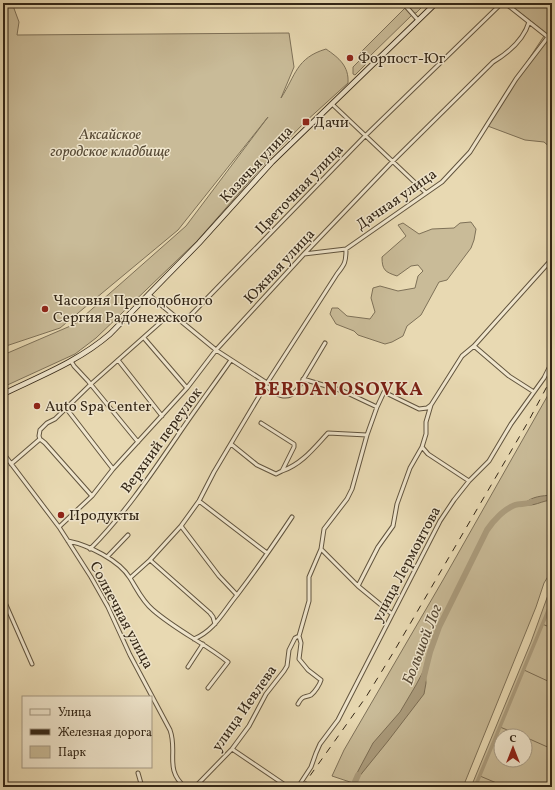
<svg xmlns="http://www.w3.org/2000/svg" width="555" height="790" font-family="Vollkorn,serif">
<style>
.green{fill:#c9bb98;stroke:#7e7158;fill-rule:evenodd}
.water{fill:#ab9c7d;stroke:#7b6d54}
.lines{fill:none;stroke-linecap:round;stroke-linejoin:round}
.stream{stroke:#7b6d54;stroke-width:1}
.canal{stroke:#ab9c7d;stroke-width:3.5}
.river{stroke:#ab9c7d;stroke-width:6}
.street-casing{stroke:#61543e;stroke-width:5}
.secondary-casing{stroke:#342717;stroke-width:6}
.street{stroke:#f0e6cd;stroke-width:3}
.secondary{stroke:#f0e6cd;stroke-width:4.5}
.rail{stroke:#342717;stroke-width:1;stroke-dasharray:7 7;stroke-linecap:butt}
.poi-dot{fill:#8f2418;stroke:#f0e6cd;stroke-width:1.5}
.labels{text-anchor:middle;stroke-width:3;stroke-linejoin:round;paint-order:stroke}
.poi-label{font-size:15px;fill:#342717;stroke:#f0e6cd;text-anchor:start}
.park-label{font-size:15px;font-style:italic;fill:#594c37;stroke:#f0e6cd}
.street-label{font-size:15px;fill:#342717;stroke:#f0e6cd}
.water-label{font-size:16px;font-style:italic;fill:#584a36;stroke:#f0e6cd}
.district-label{font-size:19px;font-weight:bold;letter-spacing:1px;fill:#7a1f14;stroke:#f0e6cd}
</style>
<rect width="100%" height="100%" fill="#e8d9b2"/>
<filter id="stains"><feTurbulence type="fractalNoise" baseFrequency=".005" numOctaves="4"/><feColorMatrix values="0 0 0 0 .2 0 0 0 0 .09 0 0 0 0 .02 0 0 0 .5 -.17"/></filter>
<radialGradient id="worn" r=".72"><stop offset=".6" stop-color="#630" stop-opacity="0"/><stop offset="1" stop-color="#630" stop-opacity=".3"/></radialGradient>
<!-- green -->
<path class="green" d="M3,3H12L19,22L17,35L289,33L294,67L281,98C296,75 296,58 326,49C339,58 349,66 348,83L305,122L268,160L197,241L96,338L75,354L3,387V355L75,324L186,226L268,117L178,230L60,328L3,347Z
M410,3H426L416,13H413L408,6Z
M508,3H552V149L544,142L525,140L485,125L546,33Z
M405,8L412,15L370,56L364,57L361,55L360,53Z
M360,60L366,61L367,63L355,75L353,74V67Z
M471,222L476,229L474,240L471,248L447,280L439,282L421,315L407,326L403,336L392,342L385,344L358,335L354,331L336,324L330,314L332,308H338L347,316L370,319L375,312L371,298L373,288L380,286L398,291L415,288L418,276L423,271L418,265L411,266L397,276C385,272 382,270 382,257L406,236L398,225L403,223L419,234L432,229L454,228L460,223Z
M552,388V570L544,583L536,607L463,787H365L332,776L344,750L443,580Z
M552,584V787H471L531,642ZM501,736H525V760H501Z"/>
<!-- water -->
<path class="water" d="M552,495V500C543,500 532,508 524,504C532,496 542,496 552,495Z
M425,668L426,683L424,694L388,741L354,783L357,773L373,743L400,712L416,685Z"/>
<g class="lines">
<!-- stream -->
<path class="stream" d="M542,624L552,628
M524,670L552,683
M500,727L522,736
M525,737L552,749
M480,776L506,787"/>
<!-- canal -->
<path class="canal" d="M475,787L552,601"/>
<!-- river -->
<path class="river" d="M423,680L430,652L439,627L487,530C493,521 504,509 515,505C520,503 526,505 531,502
M354,784L358,775"/>
<defs>
<path id="street" d="M403,3L418,20
M332,104L426,193
M304,254L346,249L442,182L470,152L516,79L548,37L505,3
M149,295L216,350L267,383
M183,323L365,136L502,3
M144,338L187,388
M474,346L509,376L534,392
M118,360L162,416
M71,361L74,366L88,381L138,442
M303,379L343,391L377,407
M266,386C276,394 286,402 297,390L325,343
M66,408L113,469
M40,439L45,443L92,496
M231,444L257,465L276,474L282,471L294,447V444L261,423
M422,447L428,454L469,481
M3,453L59,527L91,577L108,607L130,655L170,730C178,752 164,769 185,787
M11,464L40,439L39,436L40,430L47,423L55,419L91,384L171,313
M282,471C302,464 314,448 328,433L367,435
M199,501L267,553
M181,526L219,576L237,595
M59,527L92,496L113,469L187,388L216,350L304,254L393,161L493,62C508,53 524,39 529,22
M68,541C88,545 119,560 130,578C137,589 142,601 153,610C176,630 204,643 228,662L208,688
M90,549C123,516 150,476 176,438C194,411 213,386 231,360
M321,549L358,586L392,614
M107,557L128,535
M150,560L210,613L213,617L215,624
M130,578L150,560L181,526L199,501L214,472L267,383L337,274C345,264 346,262 346,249
M358,586L378,547L393,526L397,504L410,468L422,447L426,434V422L431,405L462,356L474,346L552,259
M3,598L32,664
M194,639C215,630 223,612 237,595C256,570 274,544 292,517
M188,667L203,644
M298,704C303,695 304,698 311,695C315,692 320,684 321,680L308,670L299,659L301,643L299,636
M232,749L288,787
M138,773L142,787
M195,787L232,749L249,726L266,694L284,671L287,666L289,650L295,638L299,636L309,601V577L321,549L324,529L347,499L352,489L367,435L377,407L384,392L419,409L427,408L431,405
M298,787L311,767L316,753L320,744L338,720L440,521L454,500L469,481L489,461L511,424L544,378L552,362"/>
<path id="secondary" d="M3,394C40,376 79,361 110,334L199,243L272,162L436,3"/>
</defs>
<!-- street casing -->
<use href="#street" class="street-casing"/>
<!-- secondary casing -->
<use href="#secondary" class="secondary-casing"/>
<!-- street -->
<use href="#street" class="street"/>
<!-- secondary -->
<use href="#secondary" class="secondary"/>
<!-- rail -->
<path class="rail" d="M302,787L366,697L393,653L528,422L552,377"/>
</g>
<!-- markers -->
<g class="poi-dot">
<circle cx="350" cy="58" r="4"/>
<rect x="302" y="118" width="8" height="8" rx="2"/>
<circle cx="45" cy="309" r="4"/>
<circle cx="37" cy="406" r="4"/>
<circle cx="61" cy="515" r="4"/>
</g>
<g class="labels">
<!-- poi labels -->
<g class="poi-label">
<text x="358" y="63">Форпост-Юг</text>
<text x="314" y="127">Дачи</text>
<text x="53" y="305">Часовня Преподобного<tspan x="53" dy="17">Сергия Радонежского</tspan></text>
<text x="45" y="411">Auto Spa Center</text>
<text x="69" y="520">Продукты</text>
</g>
<!-- park labels -->
<g class="park-label">
<text x="110" y="139">Аксайское<tspan x="110" dy="17">городское кладбище</tspan></text>
</g>
<!-- street labels -->
<g class="street-label">
<text transform="translate(256 164) rotate(-47)" y="5">Казачья улица</text>
<text transform="translate(299 189) rotate(-46)" y="5">Цветочная улица</text>
<text transform="translate(396 199) rotate(-35)" y="5">Дачная улица</text>
<text transform="translate(279 266) rotate(-47)" y="5">Южная улица</text>
<text transform="translate(161 440) rotate(-54)" y="5">Верхний переулок</text>
<text transform="translate(406 564) rotate(-62)" y="5">улица Лермонтова</text>
<text transform="translate(122 615) rotate(62)" y="5">Солнечная улица</text>
<text transform="translate(244 708) rotate(-55)" y="5">улица Иевлева</text>
</g>
<!-- water labels -->
<g class="water-label">
<text transform="translate(421 644) rotate(-69)" y="6">Большой Лог</text>
</g>
<!-- district labels -->
<g class="district-label">
<text x="339" y="395">BERDANOSOVKA</text>
</g>
</g>
<!-- margin -->
<rect width="555" height="790" fill="none" stroke="#e8d9b2" stroke-width="16"/>
<rect x="4" y="4" width="547" height="782" fill="none" stroke="#342717" stroke-width="2"/>
<rect x="8" y="8" width="539" height="774" fill="none" stroke="#342717"/>
<!-- legend -->
<rect x="22" y="696" width="130" height="72" fill="#f0e6cd" stroke="#a59a84"/>
<rect x="30" y="709" width="20" height="6" fill="#f0e6cd" stroke="#a59a84"/>
<text x="58" y="716" font-size="12" fill="#342717">Улица</text>
<rect x="30" y="729" width="20" height="6" fill="#342717" stroke="#a59a84"/>
<text x="58" y="736" font-size="12" fill="#342717">Железная дорога</text>
<rect x="30" y="746" width="20" height="12" fill="#c9bb98" stroke="#a59a84"/>
<text x="58" y="756" font-size="12" fill="#342717">Парк</text>
<!-- north arrow -->
<g transform="translate(513 748)"><circle r="19" fill="#f0e6cd" stroke="#a59a84"/>
<path d="M0-3L7 15L0 10L-7 15Z" fill="#8f2418"/>
<text y="-6" font-size="11" font-weight="bold" text-anchor="middle" fill="#342717">С</text>
</g>
<rect width="100%" height="100%" filter="url(#stains)"/>
<rect width="100%" height="100%" fill="url(#worn)"/>
</svg>
